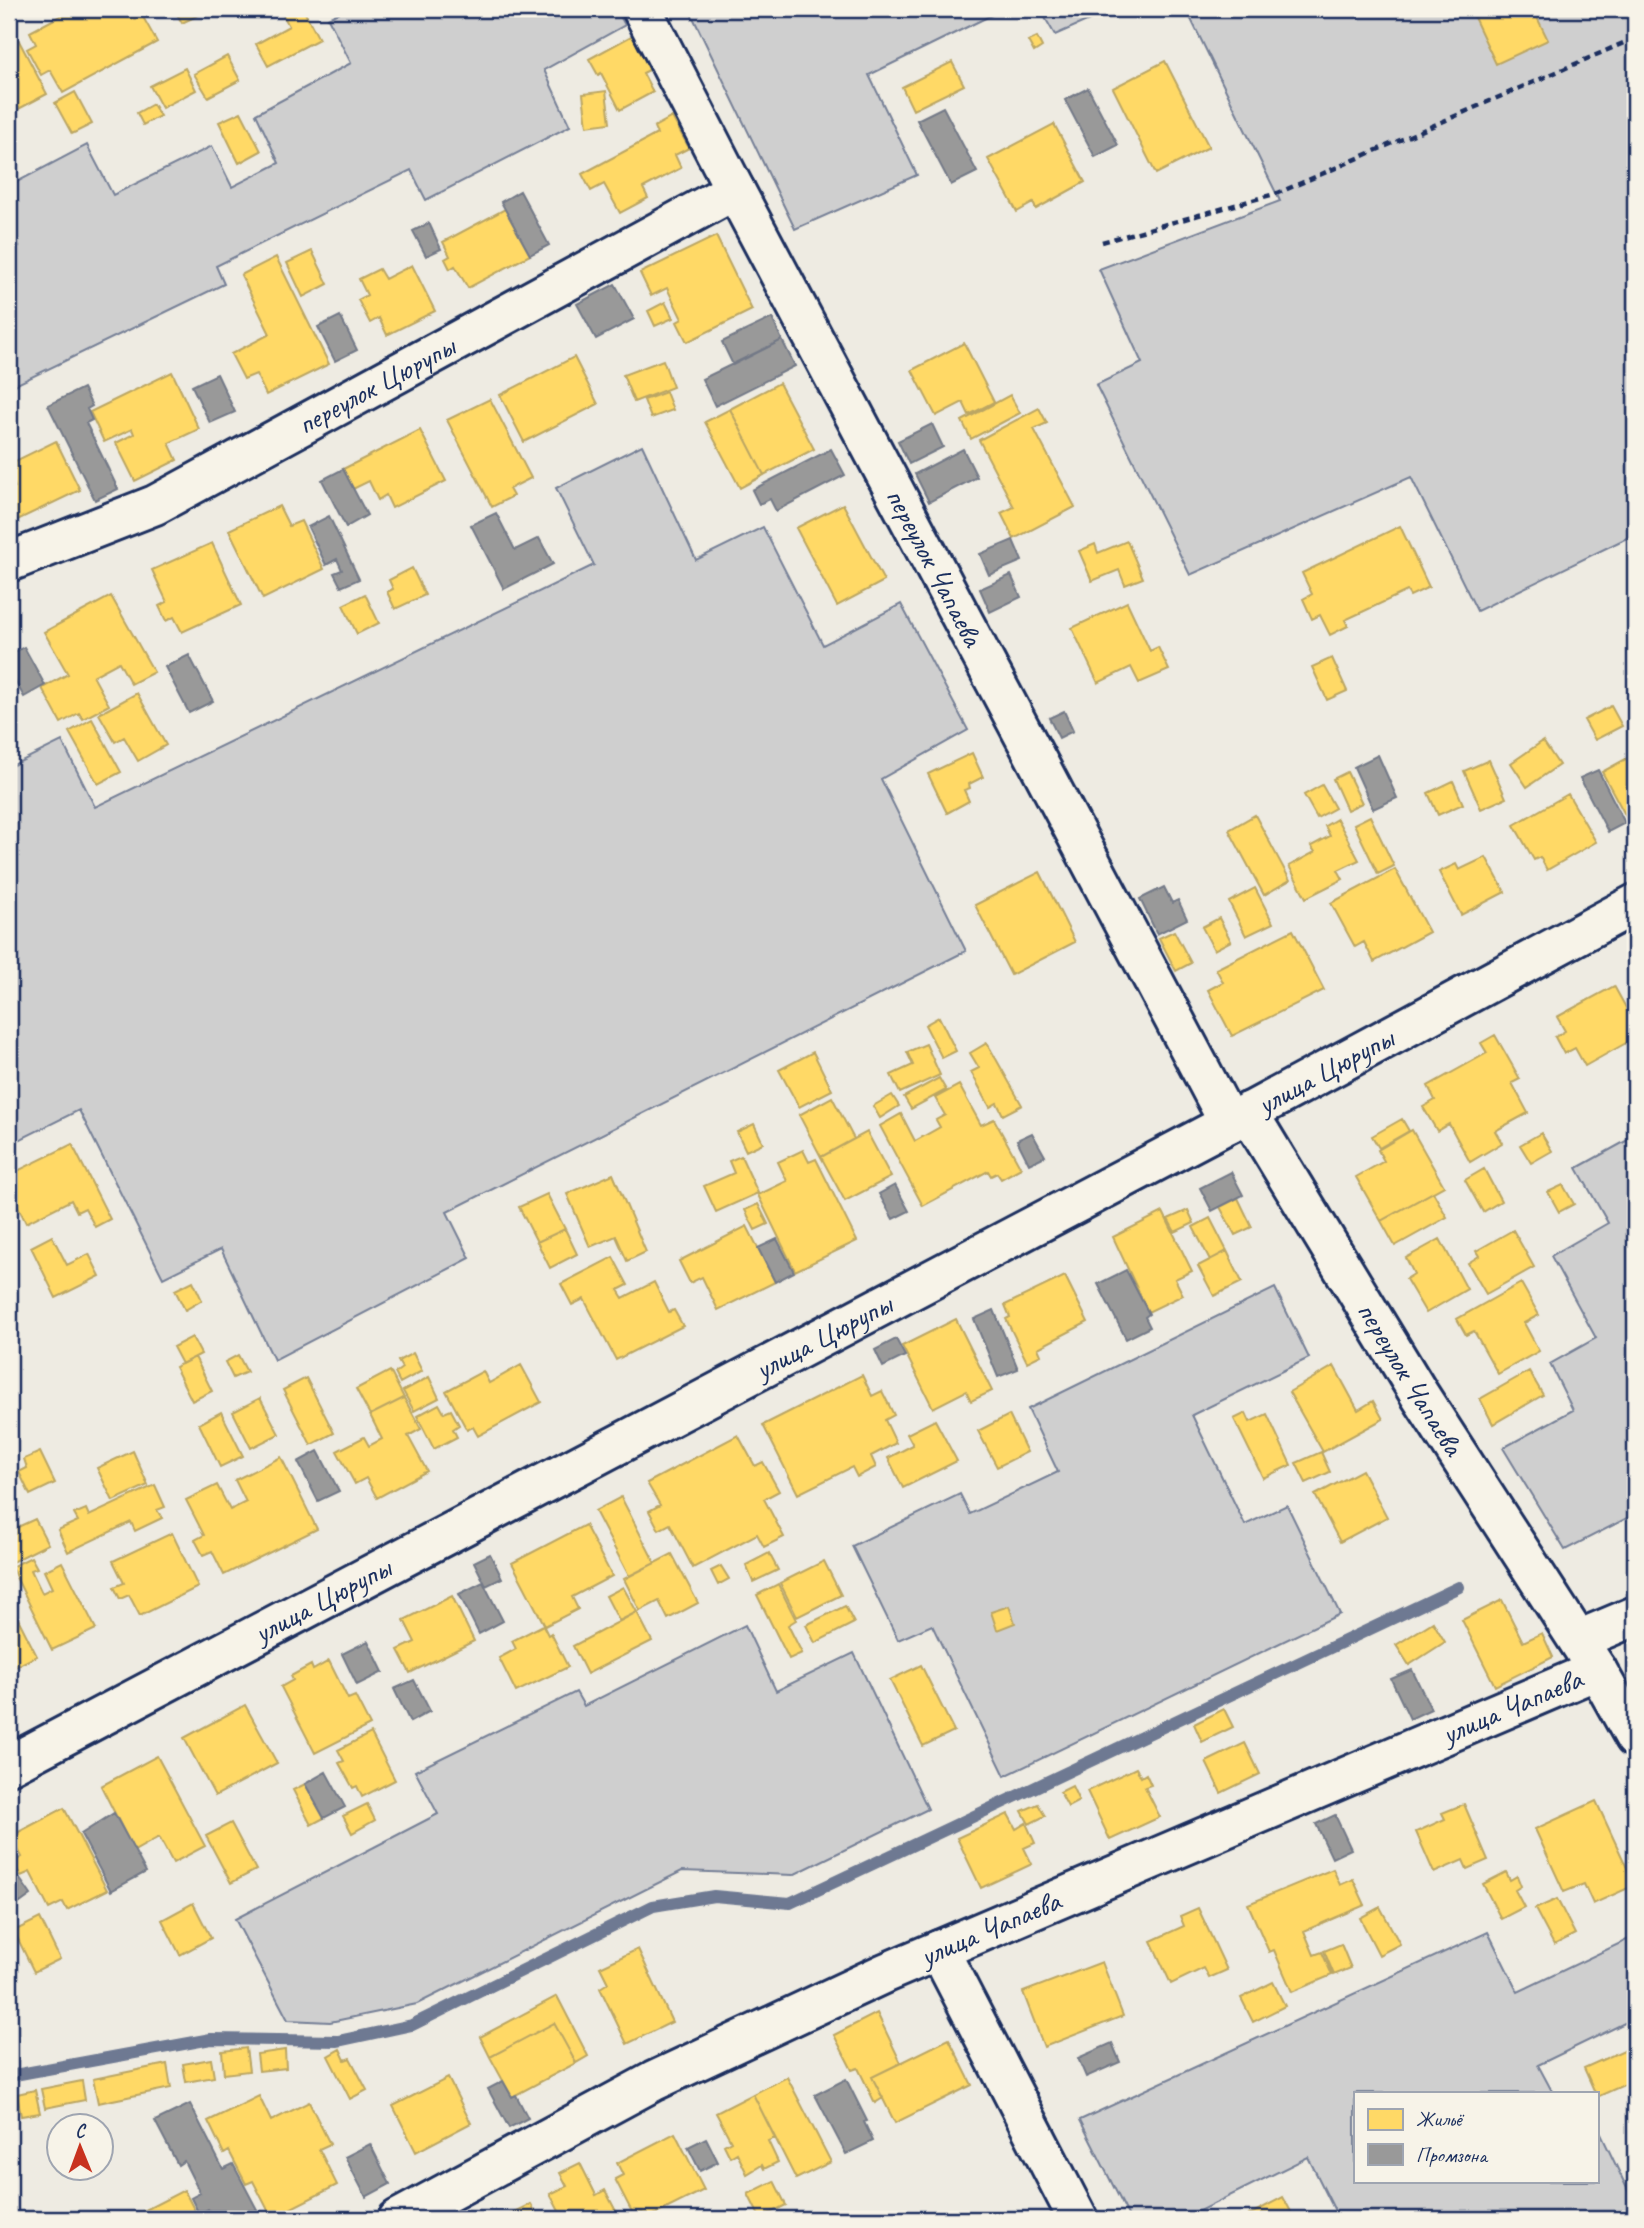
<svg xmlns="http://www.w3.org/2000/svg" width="1644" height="2228" font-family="Caveat,sans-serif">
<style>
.green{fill:#cfcfcf;stroke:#757f96;stroke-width:2}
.homes{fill:#ffd966;stroke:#bba664;stroke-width:2}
.industry{fill:#999;stroke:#737987;stroke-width:2}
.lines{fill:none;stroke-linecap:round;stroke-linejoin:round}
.stream{stroke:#6e7992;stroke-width:12}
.street-casing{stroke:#1b2f5e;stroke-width:44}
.secondary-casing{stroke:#1b2f5e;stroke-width:44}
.path{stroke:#1b2f5e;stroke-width:4.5;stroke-dasharray:7 5;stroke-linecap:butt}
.street{stroke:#f7f3e8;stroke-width:38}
.secondary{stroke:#f7f3e8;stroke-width:38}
.labels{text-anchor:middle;stroke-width:7;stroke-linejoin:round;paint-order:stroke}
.street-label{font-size:30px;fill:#1b2f5e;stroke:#f7f3e8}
</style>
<rect width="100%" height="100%" fill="#eeebe2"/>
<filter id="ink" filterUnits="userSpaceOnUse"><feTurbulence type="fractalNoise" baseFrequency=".0143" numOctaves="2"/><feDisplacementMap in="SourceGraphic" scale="14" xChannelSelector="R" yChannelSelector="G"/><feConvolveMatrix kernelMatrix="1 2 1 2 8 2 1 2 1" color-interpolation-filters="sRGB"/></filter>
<g filter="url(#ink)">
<!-- green -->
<path class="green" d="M346,9H616L625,25L544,70L570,126L426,200L411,170L216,266L224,284L9,388V252L19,246L9,225V186L87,145L113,195L212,146L232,187L279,163L256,114L351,63L328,18Z
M689,9H1004L869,75L917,175L795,229Z
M1040,9H1114L1055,35Z
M1186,9H1635V534L1477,611L1411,477L1190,575L1096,385L1142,363L1099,269L1280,201Z
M642,445L696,560L763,527L823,645L901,604L968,730L881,779L966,951L447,1212L470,1258L274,1360L221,1249L163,1278L79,1110L9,1145V767L62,741L95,807L594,565L556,488Z
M1635,1136V1514L1565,1550L1503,1448L1573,1410L1550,1364L1596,1338L1551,1256L1608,1223L1577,1168Z
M1275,1288L1309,1358L1192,1415L1245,1525L1287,1505L1340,1614L1005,1776L932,1625L898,1640L852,1546L960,1494L970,1514L1058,1472L1028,1409Z
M745,1625L776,1691L854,1653L928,1809L793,1875L682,1871L417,2004L330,2022L288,2020L235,1919L438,1814L415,1771L576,1692L584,1706Z
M1488,1932L1518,1992L1635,1936V2018L1538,2065L1553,2093H1355V2181H1597V2136L1601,2134L1635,2205V2219H1339L1308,2157L1183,2219H1130L1080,2120Z"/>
<!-- homes -->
<path class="homes" d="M73,9H148L150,13L143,17L157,42L63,93L50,70L41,75L27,49L36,44L30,32Z
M174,9H199L201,14L182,23Z
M280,9H303L319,39L268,66L256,44L289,26Z
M1476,9H1533L1548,40L1496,64L1471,11Z
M633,35L651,69L643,73L653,92L620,110L601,73L598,75L589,59Z
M1037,37L1042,47L1034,52L1028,41Z
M18,39L47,94L9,114V44Z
M227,56L240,80L208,97L194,74Z
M1165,61L1209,147L1156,174L1113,88Z
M952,62L964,85L913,110L902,87Z
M185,68L196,90L162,108L150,86Z
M606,91L610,123L587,126L583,94Z
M75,92L92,124L72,134L55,103Z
M153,104L160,116L143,125L137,113Z
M241,112L261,151L239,163L219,122Z
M672,117L689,148L675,155L681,168L643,188L648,198L620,213L604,184L591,191L582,174L657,134L654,127Z
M1054,124L1085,182L1036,209L1033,203L1017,212L988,159Z
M505,209L530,255L468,288L455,266L450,269L445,259L450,256L443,242Z
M716,236L752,310L687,342L677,322L682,319L667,288L651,296L640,273Z
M312,251L328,284L303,297L287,263Z
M276,257L329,364L266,395L256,374L244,379L231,354L270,334L241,275Z
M412,265L435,311L387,335L379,318L370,323L358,300L367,295L359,279L379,269L385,279Z
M665,302L673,318L655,326L648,311Z
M964,343L994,402L969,415L963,402L936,416L912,370Z
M574,357L598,404L524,442L500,395Z
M663,360L673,387L634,402L623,375Z
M172,372L199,429L169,443L177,460L135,481L116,443L134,434L132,429L104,442L90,412Z
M779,383L814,449L764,475L730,409Z
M666,392L673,410L651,418L644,400Z
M1010,395L1020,413L971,439L962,421Z
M490,399L531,478L509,489L513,496L492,507L447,420Z
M1039,408L1047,423L1034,429L1075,507L1014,539L1001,513L1014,507L979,440Z
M730,409L764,475L740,488L705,422Z
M420,430L446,481L392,508L386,495L378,500L369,481L353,489L343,469Z
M56,441L80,490L11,523L9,507L12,505L9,499V490L15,487L9,473V464Z
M843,504L884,581L837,606L796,528Z
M279,506L289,526L301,521L324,569L263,599L229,530Z
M1400,526L1429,587L1410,596L1407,591L1345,620L1348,626L1330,635L1320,615L1312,619L1303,599L1312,594L1302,573Z
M1127,541L1143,578L1125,585L1119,570L1092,581L1079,551L1095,544L1098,553Z
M212,543L241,605L182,632L174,617L166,621L159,606L167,602L152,570Z
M412,568L425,595L395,609L387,592L393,589L389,580Z
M365,594L379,623L357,634L343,605Z
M111,596L154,672L131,684L119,662L93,676L109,705L83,719L79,713L61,723L42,688L68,674L44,632Z
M1127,602L1150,651L1158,647L1169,670L1139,683L1131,667L1098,683L1072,628Z
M1332,658L1347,691L1327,700L1312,667Z
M137,693L166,745L138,761L124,737L115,742L99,714Z
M1611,706L1622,726L1595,740L1584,720Z
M92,719L121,772L98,784L69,732Z
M1543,741L1559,765L1527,787L1511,763Z
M972,753L983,777L969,784L970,788L964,790L969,801L947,813L928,774Z
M1635,754V821L1630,824L1602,772Z
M1489,760L1506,798L1481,809L1464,771Z
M1347,772L1362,803L1347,810L1333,779Z
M1453,781L1463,804L1438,815L1428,793Z
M1322,785L1335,808L1317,818L1304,795Z
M1568,794L1596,842L1547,870L1540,857L1534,860L1514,825Z
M1255,815L1290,880L1264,895L1229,830Z
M1370,816L1394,866L1378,874L1354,824Z
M1337,819L1359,860L1338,870L1343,879L1306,898L1289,866L1315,852L1311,846L1330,836L1325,826Z
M1486,857L1505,892L1461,915L1439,872L1456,864L1459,870Z
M1395,869L1429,932L1374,962L1364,942L1355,947L1331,903Z
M1040,872L1075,942L1011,975L975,905Z
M1255,888L1273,923L1246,936L1229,902Z
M1219,918L1231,941L1214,950L1202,927Z
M1293,930L1324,990L1232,1036L1208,990L1223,982L1216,969Z
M1174,931L1191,963L1176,971L1159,938Z
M1614,986L1635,1024V1038L1585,1066L1575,1048L1564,1054L1555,1037L1565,1031L1557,1017Z
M939,1017L956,1051L942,1058L925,1025Z
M1495,1035L1520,1079L1512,1083L1528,1113L1495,1131L1502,1143L1470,1162L1449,1124L1437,1131L1423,1107L1435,1100L1428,1086L1487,1053L1481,1043Z
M987,1043L1022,1105L1003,1115L997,1103L990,1107L971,1072L979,1068L970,1053Z
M926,1044L940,1075L900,1093L891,1075L913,1065L907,1052Z
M813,1052L832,1090L799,1107L779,1070Z
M939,1078L946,1090L911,1109L904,1097Z
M959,1085L981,1125L994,1119L1021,1168L1001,1179L997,1173L991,1176L988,1171L923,1206L880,1126L901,1114L915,1141L940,1127L936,1120L945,1115L935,1098Z
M892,1095L899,1106L880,1118L873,1106Z
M832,1097L854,1139L821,1157L799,1115Z
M1402,1119L1409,1131L1379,1148L1372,1136Z
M754,1124L763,1143L746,1151L737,1132Z
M1412,1130L1444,1186L1381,1221L1356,1177L1384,1161L1378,1150Z
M867,1132L891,1177L845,1201L821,1157Z
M1541,1133L1552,1151L1531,1163L1520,1145Z
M72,1144L110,1219L95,1227L85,1208L77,1212L71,1200L26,1223L9,1188V1175Z
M803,1150L809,1162L816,1159L857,1241L795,1271L758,1195L787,1181L778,1162Z
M741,1156L758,1193L716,1212L704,1186L734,1173L729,1161Z
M1484,1169L1501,1201L1483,1212L1465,1180Z
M613,1174L646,1252L627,1261L616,1236L590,1247L567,1194Z
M1563,1185L1574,1204L1559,1212L1548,1192Z
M1433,1192L1447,1217L1395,1246L1381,1221Z
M547,1194L565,1229L537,1242L519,1207Z
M1238,1198L1252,1227L1235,1235L1220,1207Z
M758,1204L768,1224L755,1230L745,1210Z
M1188,1210L1194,1223L1175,1232L1168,1219Z
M1163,1212L1192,1271L1175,1279L1183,1295L1148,1312L1113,1237Z
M1210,1218L1227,1251L1210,1260L1193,1227Z
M747,1226L775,1282L718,1310L702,1277L690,1283L679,1261Z
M565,1229L577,1254L550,1268L537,1242Z
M1513,1230L1534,1267L1486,1294L1468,1263L1479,1256L1476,1251Z
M52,1236L67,1265L89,1254L100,1276L56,1298L31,1247Z
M1440,1239L1467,1289L1426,1313L1406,1279L1414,1274L1406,1258Z
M1227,1251L1242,1282L1214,1296L1198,1266Z
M613,1257L628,1285L618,1290L623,1298L654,1282L669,1312L674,1310L683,1326L616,1360L584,1299L572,1305L561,1284Z
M1065,1276L1088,1322L1038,1348L1041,1355L1027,1362L1006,1319L1010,1317L1005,1305Z
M193,1281L202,1300L185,1310L175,1290Z
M1521,1283L1539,1315L1524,1323L1539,1351L1498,1374L1474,1331L1466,1335L1457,1319Z
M956,1319L992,1391L971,1401L966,1391L933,1408L902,1346Z
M192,1337L201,1354L182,1364L173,1347Z
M413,1353L422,1371L400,1383L395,1373L402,1368L398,1361Z
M238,1355L247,1372L233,1378L225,1362Z
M195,1357L212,1391L192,1401L175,1367Z
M521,1365L541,1402L478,1436L473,1427L467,1430L446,1391L483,1371L489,1383Z
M1334,1366L1358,1410L1373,1401L1383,1419L1323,1452L1289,1392Z
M390,1371L404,1398L370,1415L356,1389Z
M1529,1371L1543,1395L1493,1424L1480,1399Z
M862,1375L872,1396L882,1391L894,1415L885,1420L896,1443L871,1456L876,1467L857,1477L852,1467L798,1494L763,1425Z
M429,1377L439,1398L414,1411L403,1391Z
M306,1378L334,1433L311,1445L283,1390Z
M260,1398L279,1434L251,1448L233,1412Z
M404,1398L421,1429L408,1436L427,1471L377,1498L366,1478L355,1484L337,1451L364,1437L369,1446L382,1439L370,1415Z
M439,1404L444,1413L451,1410L459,1425L453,1429L457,1437L434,1449L417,1416Z
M221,1412L243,1456L220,1467L199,1424Z
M1246,1413L1250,1422L1267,1414L1291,1465L1263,1478L1234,1419Z
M1009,1415L1027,1452L997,1467L978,1431Z
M935,1420L957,1461L903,1488L888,1458L913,1445L907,1434Z
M738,1435L755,1466L763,1462L779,1491L764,1499L784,1537L764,1547L757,1534L693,1568L670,1524L659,1530L649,1511L660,1505L647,1483Z
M133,1451L148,1485L113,1501L97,1468Z
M40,1452L55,1483L30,1495L19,1472L27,1468L24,1459Z
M1321,1452L1330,1472L1306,1483L1296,1463Z
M281,1457L317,1529L224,1575L212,1551L203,1555L195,1540L204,1535L186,1500L217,1485L230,1510L246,1502L235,1480Z
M1362,1470L1387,1517L1340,1542L1315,1495Z
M155,1485L165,1507L157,1510L162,1518L135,1531L131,1522L68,1552L58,1530L78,1521L74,1514L86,1509L89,1516Z
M621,1497L655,1563L629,1576L595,1511Z
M35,1519L48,1544L10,1563L9,1531Z
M585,1525L612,1576L572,1597L578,1609L545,1626L512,1563Z
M172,1533L198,1587L140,1616L129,1595L120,1599L114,1587L124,1583L113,1561Z
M769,1553L778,1570L753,1582L746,1565Z
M672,1554L698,1603L668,1619L659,1601L640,1611L624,1579Z
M31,1557L37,1568L31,1570L42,1593L52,1588L44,1571L62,1562L96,1629L52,1650L11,1567Z
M824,1561L841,1595L797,1617L780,1583Z
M721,1566L729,1579L718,1585L711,1571Z
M778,1584L796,1620L788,1625L802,1653L789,1659L757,1595Z
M623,1587L637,1612L619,1621L606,1596Z
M452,1596L474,1641L410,1673L398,1650L415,1642L404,1620Z
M1502,1600L1523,1642L1542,1633L1553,1657L1495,1686L1462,1620Z
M9,1601L37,1656L9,1670Z
M845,1606L854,1623L815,1643L806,1625Z
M1009,1606L1015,1623L997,1630L991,1612Z
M637,1612L652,1641L587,1674L573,1646Z
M1433,1622L1445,1642L1409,1665L1396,1645Z
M543,1625L548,1635L551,1633L568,1667L516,1692L499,1658L516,1649L512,1641Z
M329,1661L348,1699L355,1696L370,1725L315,1753L281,1687L293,1680L291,1676L311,1665L313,1670Z
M921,1665L954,1731L923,1746L890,1680Z
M245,1705L277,1763L215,1796L184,1738Z
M1224,1709L1233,1727L1202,1742L1194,1724Z
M371,1733L395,1780L362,1797L357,1786L353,1788L339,1763L344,1761L338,1750Z
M1245,1743L1260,1774L1221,1793L1206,1762Z
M157,1756L205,1846L173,1863L159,1837L134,1851L101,1786Z
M1136,1768L1141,1777L1146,1774L1151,1785L1145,1787L1160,1817L1110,1840L1087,1791Z
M305,1784L324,1818L311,1825L293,1790Z
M1072,1786L1079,1801L1068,1807L1060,1792Z
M1596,1801L1635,1885L1593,1904L1584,1884L1564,1892L1535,1829Z
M367,1804L375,1820L352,1833L343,1816Z
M1038,1804L1045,1816L1029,1824L1022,1811Z
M1464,1804L1488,1860L1467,1869L1463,1860L1434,1873L1416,1832L1445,1819L1442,1813Z
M64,1808L107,1890L67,1910L63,1902L49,1909L30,1872L21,1876L13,1862L22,1857L11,1836Z
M1008,1814L1016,1829L1026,1823L1035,1843L1024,1848L1032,1864L981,1888L957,1838Z
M231,1823L256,1870L231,1883L206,1836Z
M1333,1869L1340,1885L1353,1879L1365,1905L1304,1931L1314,1955L1322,1952L1332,1975L1292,1992L1274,1950L1269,1952L1248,1904Z
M1506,1872L1510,1880L1517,1876L1521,1886L1515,1890L1524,1907L1501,1919L1483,1884Z
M1557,1899L1575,1934L1554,1945L1535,1909Z
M193,1903L211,1938L180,1955L162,1920Z
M1380,1907L1400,1944L1379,1955L1360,1918Z
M1198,1908L1227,1970L1209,1978L1204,1968L1171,1984L1151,1941L1184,1926L1180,1916Z
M40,1918L60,1959L34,1972L14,1931Z
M1341,1944L1351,1968L1334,1975L1324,1951Z
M638,1949L672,2022L627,2044L600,1988L608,1983L600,1967Z
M1102,1962L1123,2016L1044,2047L1023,1992Z
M1273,1982L1285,2006L1253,2022L1241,1998Z
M557,1996L588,2056L576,2063L554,2023L490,2057L480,2037Z
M877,2013L901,2063L872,2077L883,2098L875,2103L858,2068L852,2070L834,2035Z
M554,2023L576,2063L512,2097L490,2057Z
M949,2039L972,2085L895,2123L872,2077Z
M1635,2045V2080L1597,2097L1584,2068Z
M246,2048L249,2071L224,2074L222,2051Z
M340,2049L345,2060L350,2058L367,2090L350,2099L328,2056Z
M285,2050L286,2068L259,2071L257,2054Z
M211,2059L214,2077L186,2082L183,2064Z
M167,2064L171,2088L98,2103L93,2079Z
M787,2077L831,2162L796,2179L753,2094Z
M448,2078L471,2123L416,2152L393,2106Z
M82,2081L85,2100L45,2108L41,2089Z
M35,2090L40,2113L21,2116L17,2094Z
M753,2094L775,2138L768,2141L778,2162L764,2169L762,2165L747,2174L737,2153L730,2157L724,2145L731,2141L716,2113Z
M259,2096L271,2121L309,2102L330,2144L319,2149L337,2185L272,2218L253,2181L246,2184L229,2151L224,2154L208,2121Z
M675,2133L704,2190L646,2219L642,2212L634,2216L615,2179L623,2175L617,2163Z
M580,2163L596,2195L605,2190L620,2219H563L550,2194L567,2186L560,2173Z
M774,2181L786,2205L760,2218L748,2194Z
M184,2190L198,2217L194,2219H128Z
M1283,2197L1295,2219H1251L1249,2215Z
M531,2204L539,2219H501Z"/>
<!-- industry -->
<path class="industry" d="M1088,88L1118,145L1095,157L1065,100Z
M943,107L977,172L951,185L917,120Z
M520,191L549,245L530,255L501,202Z
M429,223L441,249L426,256L413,231Z
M615,284L634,319L596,339L577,304Z
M340,316L357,350L335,361L318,327Z
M772,318L782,340L733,365L722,342Z
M782,340L795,366L715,406L702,379Z
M217,374L235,412L210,423L192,386Z
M83,388L92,406L87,409L92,420L86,423L118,489L95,500L48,405Z
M932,424L943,447L909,464L898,441Z
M831,449L845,475L776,511L770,499L759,504L752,490Z
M963,449L977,477L929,502L915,474Z
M343,469L367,515L346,527L322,480Z
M496,513L515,550L539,538L553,564L504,589L471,525Z
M329,516L359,579L341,587L334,573L342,570L337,559L326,565L308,527Z
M1013,540L1022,561L989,575L980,554Z
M1011,575L1021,597L990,612L980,589Z
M24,647L45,685L24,697L9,670V655Z
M189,655L213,701L189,713L165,667Z
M1064,711L1073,731L1059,738L1049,718Z
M1378,755L1397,798L1373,809L1354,767Z
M1598,770L1625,823L1608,832L1580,778Z
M1164,887L1172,903L1178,900L1187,919L1157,934L1140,899Z
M1032,1133L1045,1156L1029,1164L1017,1140Z
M1231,1172L1243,1195L1212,1211L1200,1188Z
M895,1185L909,1211L893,1219L879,1194Z
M777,1239L794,1272L775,1282L758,1248Z
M1126,1270L1149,1314L1145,1317L1150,1327L1126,1339L1098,1284Z
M994,1310L1018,1369L998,1377L974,1319Z
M896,1339L905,1356L883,1367L875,1350Z
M318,1451L339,1491L318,1501L298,1462Z
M490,1554L502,1578L486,1586L474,1562Z
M483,1582L503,1621L479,1634L459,1594Z
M368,1641L383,1672L357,1685L342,1654Z
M1412,1670L1431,1709L1410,1719L1391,1679Z
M414,1680L430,1711L410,1722L394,1689Z
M326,1772L345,1807L324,1818L305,1784Z
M114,1813L146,1872L111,1891L81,1834Z
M1335,1815L1351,1849L1332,1858L1316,1824Z
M9,1863L31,1895L13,1908L9,1902Z
M1112,2043L1120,2062L1086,2077L1078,2058Z
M846,2079L867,2121L864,2122L873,2141L846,2154L815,2095Z
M503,2081L512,2097L516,2095L528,2118L509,2128L488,2089Z
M190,2104L223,2169L233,2164L262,2219H214L208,2209L199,2214L191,2198L200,2193L184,2161L178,2165L155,2121Z
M706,2138L718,2162L700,2171L688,2147Z
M370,2144L390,2184L366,2197L345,2157Z"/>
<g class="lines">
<!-- stream -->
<path class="stream" d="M9,2076L211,2039L338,2041L412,2025L653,1906L714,1896L790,1903L1459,1587"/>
<defs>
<g id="street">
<path id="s1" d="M642,9L735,190L1229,1123"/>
<path id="s2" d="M9,562L155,505L735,190"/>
<path id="s3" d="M1248,1112L1419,1394L1597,1670L1635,1738"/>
<path d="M1578,1640L1635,1616"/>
<path d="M939,1950L1078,2219"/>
<path id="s4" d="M398,2219L654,2081L885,1973L1597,1670"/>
</g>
<g id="secondary">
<path id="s5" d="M9,1765L1229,1123L1635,904"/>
</g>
</defs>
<!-- street casing -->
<use href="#street" class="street-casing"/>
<!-- secondary casing -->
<use href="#secondary" class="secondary-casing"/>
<!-- path -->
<path class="path" d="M1102,242L1278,193L1635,38"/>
<!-- street -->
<use href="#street" class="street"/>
<!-- secondary -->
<use href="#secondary" class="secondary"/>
</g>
</g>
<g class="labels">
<!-- street labels -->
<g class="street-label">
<text dy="10" stroke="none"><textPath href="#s2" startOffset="408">переулок Цюрупы</textPath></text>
<text dy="10" stroke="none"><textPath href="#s1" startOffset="630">переулок Чапаева</textPath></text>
<text dy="10" stroke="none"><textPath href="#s5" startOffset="1488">улица Цюрупы</textPath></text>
<text dy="10" stroke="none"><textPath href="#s5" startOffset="920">улица Цюрупы</textPath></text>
<text dy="10" stroke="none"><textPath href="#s3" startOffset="312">переулок Чапаева</textPath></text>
<text dy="10" stroke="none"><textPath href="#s5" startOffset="354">улица Цюрупы</textPath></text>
<text dy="10" stroke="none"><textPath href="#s4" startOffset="1227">улица Чапаева</textPath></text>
<text dy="10" stroke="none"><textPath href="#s4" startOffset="660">улица Чапаева</textPath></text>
</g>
</g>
<!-- margin -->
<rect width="1644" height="2228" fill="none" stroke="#f7f3e8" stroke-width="35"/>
<rect x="18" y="18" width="1609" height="2193" fill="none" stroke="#1b2f5e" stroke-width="2.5" filter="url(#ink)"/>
<!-- legend -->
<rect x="1354" y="2092" width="245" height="91" fill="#f7f3e8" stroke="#9fa5b1" stroke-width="2"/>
<rect x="1368" y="2109" width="35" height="21" fill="#ffd966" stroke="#9fa5b1" stroke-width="2"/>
<text x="1416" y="2126" font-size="21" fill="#1b2f5e">Жильё</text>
<rect x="1368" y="2144" width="35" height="21" fill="#999999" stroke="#9fa5b1" stroke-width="2"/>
<text x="1416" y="2162" font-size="21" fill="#1b2f5e">Промзона</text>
<!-- north arrow -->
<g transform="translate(80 2147) rotate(359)"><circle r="33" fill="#f7f3e8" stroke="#9fa5b1" stroke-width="2"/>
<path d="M0-5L12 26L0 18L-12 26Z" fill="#c8321e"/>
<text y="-10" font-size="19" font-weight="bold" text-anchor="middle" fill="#1b2f5e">С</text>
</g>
</svg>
